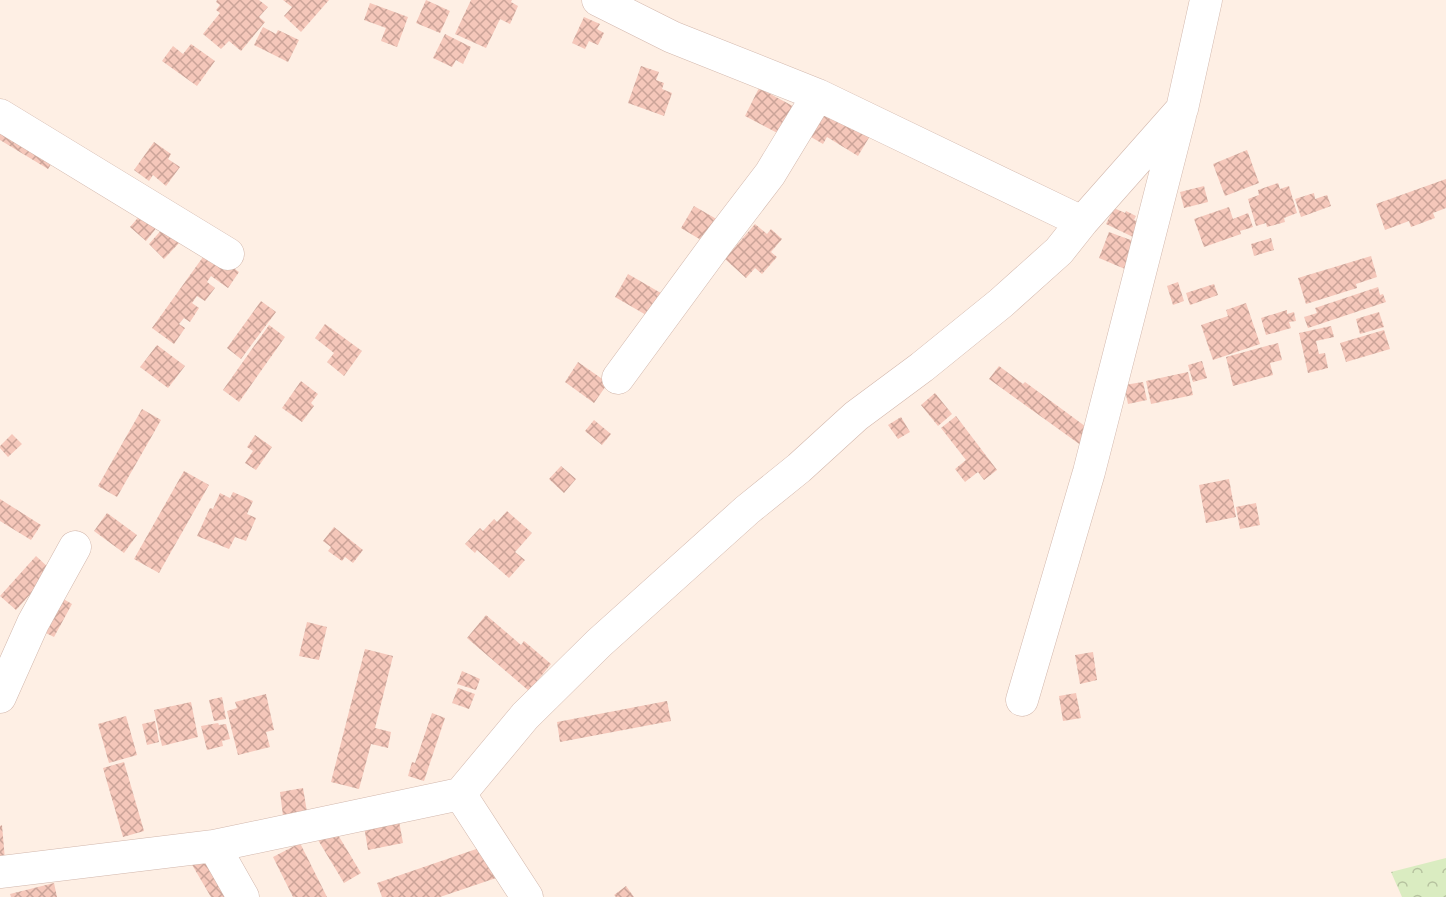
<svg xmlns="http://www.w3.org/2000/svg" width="1446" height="897" font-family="'IBM Plex Sans',sans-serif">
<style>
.forest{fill:url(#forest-crowns)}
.building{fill:url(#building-cross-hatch)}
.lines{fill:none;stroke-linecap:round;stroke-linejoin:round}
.minor-casing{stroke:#d2b7ac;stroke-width:33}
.minor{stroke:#fff;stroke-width:32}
</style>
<defs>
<pattern id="forest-crowns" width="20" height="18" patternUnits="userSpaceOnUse" patternTransform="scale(1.5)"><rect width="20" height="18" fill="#daecc1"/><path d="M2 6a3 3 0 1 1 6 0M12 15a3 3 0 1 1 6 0" fill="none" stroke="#b6c29f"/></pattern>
<pattern id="building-cross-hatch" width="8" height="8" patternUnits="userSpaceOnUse" patternTransform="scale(1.5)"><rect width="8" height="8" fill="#f5c7ba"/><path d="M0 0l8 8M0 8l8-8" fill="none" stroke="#cba499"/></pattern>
</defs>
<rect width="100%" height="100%" fill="#feefe4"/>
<!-- forest -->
<path class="forest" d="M1446,858V897H1402L1391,872Z"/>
<!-- building -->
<path class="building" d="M217,0H259L268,7L259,17L265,22L241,51L229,41L221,49L203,34L220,13L216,10L220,5L216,2Z
M283,0H329L301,32L284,16L292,7Z
M426,0L450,11L440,33L416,23Z
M471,0H512L511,2L518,6L510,24L500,19L486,48L455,34Z
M370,3L408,17L397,47L381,41L386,28L364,20Z
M584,17L600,24L597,29L604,33L598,45L589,41L585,49L572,43Z
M263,27L276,34L278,30L299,40L288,62L254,45Z
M445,34L471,47L463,64L456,60L452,67L433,58Z
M191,44L215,61L197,86L162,61L173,46L183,54Z
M641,66L659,72L656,80L664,83L662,89L672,93L664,116L628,103Z
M759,88L802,111L787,138L745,116Z
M827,110L870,136L858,156L827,137L823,144L811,137Z
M0,120L57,155L48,169L0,140Z
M154,142L171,154L168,159L180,167L166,186L153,175L149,181L134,170Z
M1247,150L1259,183L1225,196L1213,164Z
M1446,179V208L1433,213L1435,218L1411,227L1409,221L1385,230L1376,204Z
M1278,183L1280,189L1289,186L1297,213L1284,218L1285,222L1267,227L1266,223L1256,226L1248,199L1259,195L1258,190Z
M1204,186L1208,202L1184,208L1180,192Z
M1314,193L1315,199L1327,195L1331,206L1301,217L1295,199Z
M694,206L725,224L711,246L681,228Z
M1229,207L1233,219L1248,213L1253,227L1240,231L1241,234L1204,247L1194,219Z
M1114,208L1125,213L1126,211L1136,216L1134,220L1140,223L1133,237L1106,224Z
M142,213L158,226L146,241L130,227Z
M755,224L767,234L771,229L782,239L771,252L777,257L762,274L755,268L746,278L725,259Z
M164,227L180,242L164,259L149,244Z
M1109,232L1136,242L1125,269L1099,258Z
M1271,238L1274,250L1254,256L1251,244Z
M208,250L239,272L228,288L211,276L207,282L215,288L205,301L197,296L192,303L199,308L190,322L184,318L179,324L185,328L174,344L152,328Z
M1371,256L1377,277L1356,284L1357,288L1306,304L1298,278Z
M628,274L666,296L653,319L615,297Z
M1178,282L1184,301L1173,305L1167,286Z
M1214,284L1218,295L1190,305L1186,293Z
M1378,287L1380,295L1383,294L1386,302L1308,328L1304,317L1317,313L1315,308Z
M261,301L276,312L241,359L227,348Z
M1246,303L1260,344L1213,360L1201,325L1228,316L1226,310Z
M1287,310V314L1294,312L1296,321L1289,322L1291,328L1266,335L1261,318Z
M1379,312L1384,327L1360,334L1356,319Z
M325,324L362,351L344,376L327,362L334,353L315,338Z
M269,325L285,337L239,402L223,390Z
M1331,326L1334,337L1316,341L1319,354L1325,353L1328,368L1308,373L1299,333Z
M1384,330L1390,349L1346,362L1340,343Z
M1278,343L1282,360L1270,363L1273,375L1233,386L1226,357Z
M157,345L185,366L168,388L140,367Z
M1202,361L1207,378L1193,382L1188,365Z
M578,362L608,383L594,403L565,382Z
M999,366L1023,384L1025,382L1093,432L1082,446L989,379Z
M1188,372L1193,395L1151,404L1146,381Z
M301,381L318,394L311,403L314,406L302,422L282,408Z
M1143,382L1147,400L1128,404L1124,385Z
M935,393L952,414L938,426L921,405Z
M142,409L161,420L117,497L98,486Z
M956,416L997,470L984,480L978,472L965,482L955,469L966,460L941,428Z
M901,417L910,432L898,439L888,425Z
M594,420L611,434L602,445L585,431Z
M12,434L22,444L8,457L0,448V446Z
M255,435L272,447L256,470L245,463L253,451L247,447Z
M561,466L576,479L564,493L549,479Z
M184,471L209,485L159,573L134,559Z
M1229,479L1236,517L1206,523L1199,485Z
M233,492L253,501L247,514L256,518L246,541L235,537L229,549L197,536L210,508L213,509L220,493L230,498Z
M0,499L41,525L31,540L0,521Z
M1256,503L1260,525L1240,529L1236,507Z
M507,511L532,533L515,552L525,560L509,578L477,550L475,553L465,544L480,528L483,531L494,519L497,522Z
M107,513L137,535L124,553L94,531Z
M334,527L363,550L353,563L345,557L342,561L328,551L331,547L323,541Z
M36,556L49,568L39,579L42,581L16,610L0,596Z
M60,597L72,604L54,637L42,631Z
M486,615L521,645L524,641L551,664L529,691L467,638Z
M307,622L327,627L319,660L299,656Z
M365,649L393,656L375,728L391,732L388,748L371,744L359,789L331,782Z
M1093,652L1097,680L1080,684L1075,655Z
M462,671L480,679L476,690L457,684Z
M458,688L475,694L469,709L452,703Z
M1076,693L1081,718L1063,721L1059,696Z
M266,694L274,730L266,732L270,747L238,755L227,711L237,708L235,702Z
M222,697L226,719L214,721L209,700Z
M667,701L671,721L560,742L557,722Z
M191,702L198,737L162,746L154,710Z
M432,713L445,718L424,781L408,776L412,762L415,763Z
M126,716L137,755L109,763L98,724Z
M155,721L159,742L147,745L142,724Z
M218,723L219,725L226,724L230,739L222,741L223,746L207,750L201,726Z
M124,762L144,831L123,837L103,768Z
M303,788L307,812L283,816L280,792Z
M399,821L403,843L368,850L364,826Z
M2,825L5,860L0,861V826Z
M335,830L361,873L344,883L318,840Z
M300,843L327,897H293L273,857Z
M488,845L499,877L440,897H382L377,883Z
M212,851L239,897H211L191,863Z
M54,883L57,897H11L10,894Z
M626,886L634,897H616L614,895Z"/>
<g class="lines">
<defs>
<path id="minor" d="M598,0L672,37L818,95L1082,222
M0,115L228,254
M618,378L715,246L770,174L818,95
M0,697L33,623L75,547
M1022,700L1089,472L1180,116
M460,794L527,897
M214,846L243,897
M0,872L214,846L460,794L525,716L599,643L747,510L799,468L856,416L922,367L1001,303L1059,251L1082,222L1182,109L1206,0"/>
</defs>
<!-- minor casing -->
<use href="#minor" class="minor-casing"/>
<!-- minor -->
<use href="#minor" class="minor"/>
</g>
</svg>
